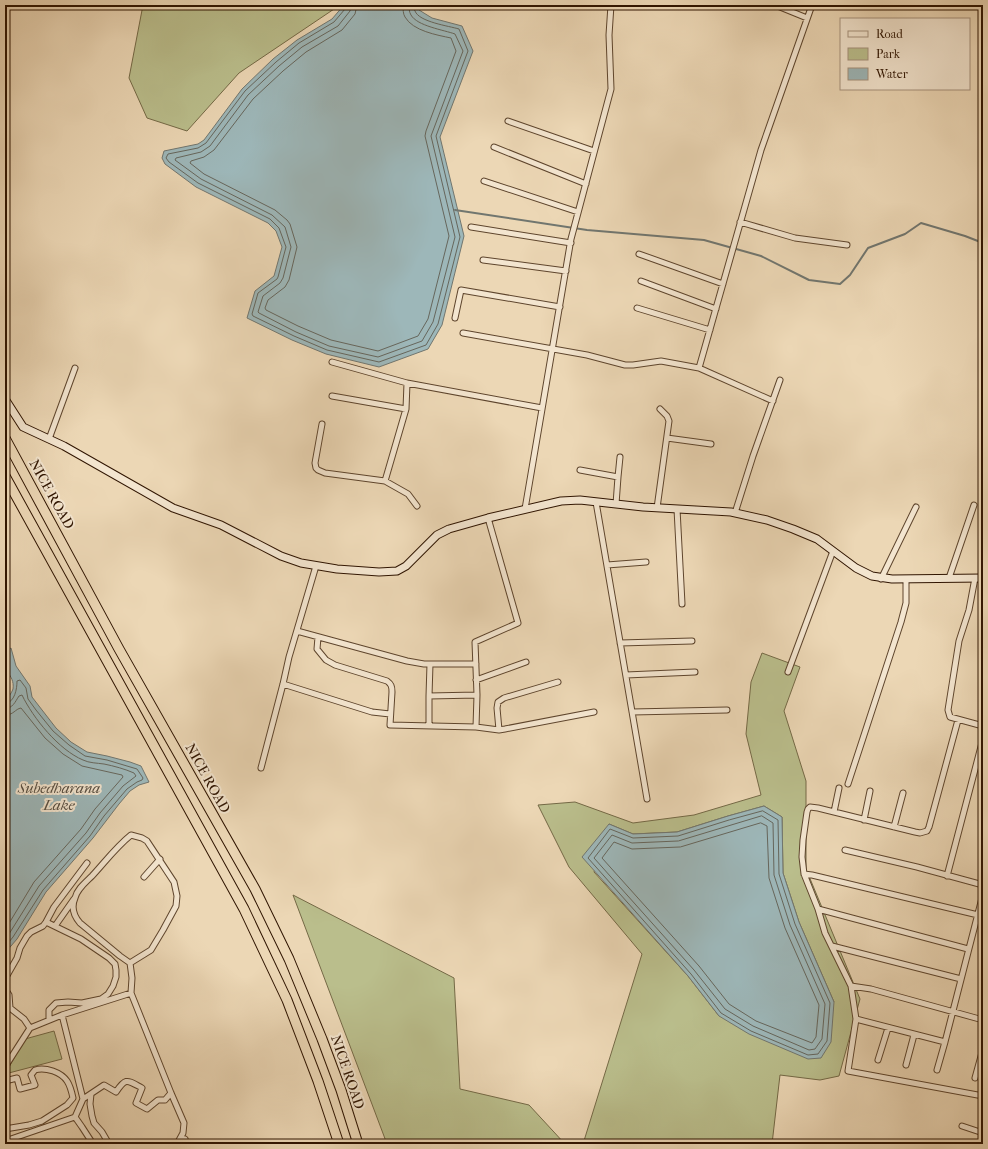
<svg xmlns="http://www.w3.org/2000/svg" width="988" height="1149" font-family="'IM FELL French Canon',serif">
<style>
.green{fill:#babe8c;stroke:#746946;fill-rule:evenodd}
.water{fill:#9db7b9;stroke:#71766f}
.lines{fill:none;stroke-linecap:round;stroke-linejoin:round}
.shore{stroke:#66665c;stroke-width:1}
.stream{stroke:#71766f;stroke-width:2}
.street-casing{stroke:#5e452d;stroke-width:7}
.secondary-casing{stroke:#2f1400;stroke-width:9}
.highway-casing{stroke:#2f1400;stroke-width:11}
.street{stroke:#f3e5cf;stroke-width:5}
.secondary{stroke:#f3e5cf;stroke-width:7}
.highway{stroke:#ecd7b5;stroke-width:9}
.labels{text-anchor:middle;stroke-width:4;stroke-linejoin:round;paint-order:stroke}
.street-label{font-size:14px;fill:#2f1400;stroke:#f3e5cf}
.water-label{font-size:15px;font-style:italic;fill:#564d41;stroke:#f3e5cf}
</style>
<rect width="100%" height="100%" fill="#ecd7b5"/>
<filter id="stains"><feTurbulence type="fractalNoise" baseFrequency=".005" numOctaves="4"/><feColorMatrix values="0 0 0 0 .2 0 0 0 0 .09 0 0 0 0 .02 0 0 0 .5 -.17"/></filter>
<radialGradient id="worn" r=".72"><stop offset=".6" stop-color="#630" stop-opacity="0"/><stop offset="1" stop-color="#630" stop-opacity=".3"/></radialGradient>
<!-- green -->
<path class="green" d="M143,5H340L239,73L187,131L147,118L129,78Z
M762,653L800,667L784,711L806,781V869L860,999L839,1076L820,1080L780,1075L772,1144H583L642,954L569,867L538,805L575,802L633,823L694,815L761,795L746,734L751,682ZM764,806L782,817L783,873L799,922L834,1002L719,1016L688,976L594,872L609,824L633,834L677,832L728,816Z
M293,895L454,978L460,1089L529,1105L565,1144H387Z
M54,1031L62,1059L5,1074L25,1039Z"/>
<!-- water -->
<path class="water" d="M344,5H418L419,10L432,18L462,26L473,51L440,137L464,236L442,325L428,349L379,367L326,354L292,340L247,318L255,291L274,276L282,247L276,231L268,223L196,187L165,164L162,158L164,151L198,144L204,140L242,89L273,59L297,40L332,19Z
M11,648L16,666L30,686L32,697L56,728L71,742L87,752L107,756L130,762L141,766L149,782L139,785L130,791L119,804L93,838L46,892L17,939L5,953V703C7,698 12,693 13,689C14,681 11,677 7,671C4,665 5,658 5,652Z
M764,806L782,817L783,873L799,922L834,1002L831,1042L821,1058L808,1059L749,1034L719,1016L688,976L582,857L609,824L633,834L677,832L728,816Z"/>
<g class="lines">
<!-- shore -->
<path class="shore" d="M346,5L345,9L334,22L299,43L276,62L245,91L206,143L198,148L168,154L166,158L169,162L198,183L270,219L279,228L286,247L278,277L277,279L258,293L252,314L253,316L294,336L327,350L379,362L426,345L438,324L460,237L436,136L468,51L459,29C449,26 419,22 415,11C414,10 414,6 414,5
M351,5L350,11L338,26L302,47L279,66L248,95L210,146L201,152L176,158L175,160L201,179L272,215L285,227L291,247L283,278L280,283L263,296L258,312L259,313L296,332L329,346L378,357L422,341L433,322L455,237L431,136L463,51L455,34C444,30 417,26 411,15C409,12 409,8 409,5
M357,5L355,14L342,30L306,52L283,71L253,99L214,150L204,157L191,161L190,163L204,174L275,210L287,220L290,224L297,247L289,280L285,287L268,300L265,308L266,310L298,326L331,340L378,351L418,336L428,319L449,236L425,136L426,131L456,51L451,38C437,35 413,31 405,17C403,14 403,9 403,5
M5,704C15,702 17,689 17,681L20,680L26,688L28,699L36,710L53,731L69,745L85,756L107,760L137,769L143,778L142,780L137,782L127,789L104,816L90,836L43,890L13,937L5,947
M5,709C13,708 15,702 19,696L22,695C33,718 59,750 83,760C89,763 97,763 104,764C114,766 125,769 134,773L136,776L123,786L100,813L86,833L39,886L9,934L5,939
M5,715C14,715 15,709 21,708L45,738L63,754L82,766L122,775L123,777L95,809L81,829L34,882L5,930
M763,811L778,820L779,874L795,924L830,1003L827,1041L818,1054L808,1055L751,1031L721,1013L691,974L588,858L610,829L633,838L678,836L729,820Z
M762,816L773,823L774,875L790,925L825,1004L822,1039L815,1049L809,1050L753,1026L725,1009L694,970L594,858L612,835L632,843L678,841Z
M761,823L767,826L769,878L785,928L819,1005L816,1037L812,1043L756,1021L729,1004L699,966L602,858L614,842L632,849L680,847Z"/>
<!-- stream -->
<path class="stream" d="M455,210L587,230L704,240L761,256L809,280L840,284L850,275L868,248L905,234L921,223L965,236L983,243"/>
<defs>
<path id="street" d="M775,5L807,18
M508,121L594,151
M494,147L586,184
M484,181L578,212
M740,222L795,238L847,245
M471,227L571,243
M639,254L723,284
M483,260L566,271
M641,281L716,309
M637,308L710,330
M455,318L461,290L560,307
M463,333L587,355L625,365H633L661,361L699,368L773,401
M699,368L761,150L812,5
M407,383L542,408
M332,396L406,409L407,383L332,362
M322,424L315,463L316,468L318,470L325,473L385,481L408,494L417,506
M667,438L711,444
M49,439L75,368
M580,470L618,477L616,504
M618,477L620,457
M385,481L406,409
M596,502L647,799
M657,508L669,421L667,416L660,409
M525,509L571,239L611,89L609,35L611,5
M677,509L682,604
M735,513L753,456L780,380
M607,565L646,562
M949,578L974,505
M975,578L969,610L959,641L948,710L950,717L983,726
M881,579L916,507
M297,631L407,661L424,664H476
M318,637L317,649L326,660L335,665L387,681C391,684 392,686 392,692L390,725L476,727L477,695L475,642L518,623L488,518
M620,643L692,641
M788,672L833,551
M626,675L695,672
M476,680L526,662
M283,684L372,712L390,714
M429,696L430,664
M632,712L727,710
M958,720L929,827L927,831L920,833L915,832L818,808L810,807L808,809L807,812L803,840L802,857L804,874L818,909L825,933L851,986L856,1019L848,1071L983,1096
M429,726V696L477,695
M476,727L499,730L505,729L594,712
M499,730L497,708L498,702L504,698L558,682
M261,768L283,684L289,657L316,566
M848,784L901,622L906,603V579
M834,812L839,788
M864,820L870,791
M894,827L903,793
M845,850L917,867L983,885
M804,874L812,875L978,915
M947,876L983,739
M144,877L160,859
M818,909L968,949
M46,922L81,939L109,958L115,964L116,970V977L113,986L108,994L101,999L82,1003L68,1002L56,1003L49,1010V1020
M55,926L74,899
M832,946L961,979
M130,963L151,950L163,930L176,906L177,896L174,882L147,841L142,838L131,835C116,847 105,862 92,876C86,882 77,889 75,898C71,907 74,916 80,923L120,956L130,963L132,978L131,993L171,1093L184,1123L183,1133L177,1144
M5,979L17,958L20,948L27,936L31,932L43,926L46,922L54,907L87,863
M851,986L871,989L983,1020
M5,989L9,995L10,1008L24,1019L30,1028
M62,1015L83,1099
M856,1019L945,1042L983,894
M878,1060L888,1028
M906,1065L914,1035
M5,1067L30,1028L62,1015L131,993
M937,1070L945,1042
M975,1078L983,1049
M5,1081L17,1078L20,1089L35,1085L31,1075L35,1070C41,1068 47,1069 53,1071C67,1076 70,1084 73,1098L67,1105L42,1121L29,1125L5,1129
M91,1094L90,1104L92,1116L94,1123L102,1132L109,1144
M75,1117L82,1127L93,1144
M962,1126L983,1133
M5,1141L75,1117L83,1099L104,1085L116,1092C126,1077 127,1080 142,1088L136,1103L147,1109L158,1100H165L171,1093
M182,1144L185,1139"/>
<path id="secondary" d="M5,399L23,427L64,446L173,508L221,525L281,556L301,563L337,569L379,572L397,571L406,566L437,535L449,529L488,518L561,501L580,500L643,507L731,512L767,520L793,529L817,539L856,568L872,576L892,579L983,578"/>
<path id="highway" d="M5,438L119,649L255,889L289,959L322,1039L341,1090L358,1144
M5,476L244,909L287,1000L318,1081L339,1144"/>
</defs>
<!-- street casing -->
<use href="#street" class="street-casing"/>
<!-- secondary casing -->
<use href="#secondary" class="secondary-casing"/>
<!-- highway casing -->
<use href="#highway" class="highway-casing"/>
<!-- street -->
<use href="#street" class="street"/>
<!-- secondary -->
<use href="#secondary" class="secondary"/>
<!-- highway -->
<use href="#highway" class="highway"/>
</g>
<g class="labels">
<!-- street labels -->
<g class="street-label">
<text transform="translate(52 494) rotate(61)" y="5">NICE ROAD</text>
<text transform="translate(208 778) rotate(61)" y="5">NICE ROAD</text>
<text transform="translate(348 1072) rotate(71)" y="5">NICE ROAD</text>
</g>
<!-- water labels -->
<g class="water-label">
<text x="59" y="793">Subedharana<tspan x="59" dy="17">Lake</tspan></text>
</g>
</g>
<!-- margin -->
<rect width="988" height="1149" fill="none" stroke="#ecd7b5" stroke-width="20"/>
<rect x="6" y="6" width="976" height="1137" fill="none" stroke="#2f1400" stroke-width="2"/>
<rect x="10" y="10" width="968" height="1129" fill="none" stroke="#2f1400"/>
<!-- legend -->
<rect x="840" y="18" width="130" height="72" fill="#f3e5cf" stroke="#a5917c"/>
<rect x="848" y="31" width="20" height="6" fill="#f3e5cf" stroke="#a5917c"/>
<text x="876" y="38" font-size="12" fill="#2f1400">Road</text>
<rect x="848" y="48" width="20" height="12" fill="#babe8c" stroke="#a5917c"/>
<text x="876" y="58" font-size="12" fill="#2f1400">Park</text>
<rect x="848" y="68" width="20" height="12" fill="#9db7b9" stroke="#a5917c"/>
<text x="876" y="78" font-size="12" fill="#2f1400">Water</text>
<rect width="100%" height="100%" filter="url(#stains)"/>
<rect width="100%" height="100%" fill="url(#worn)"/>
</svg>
